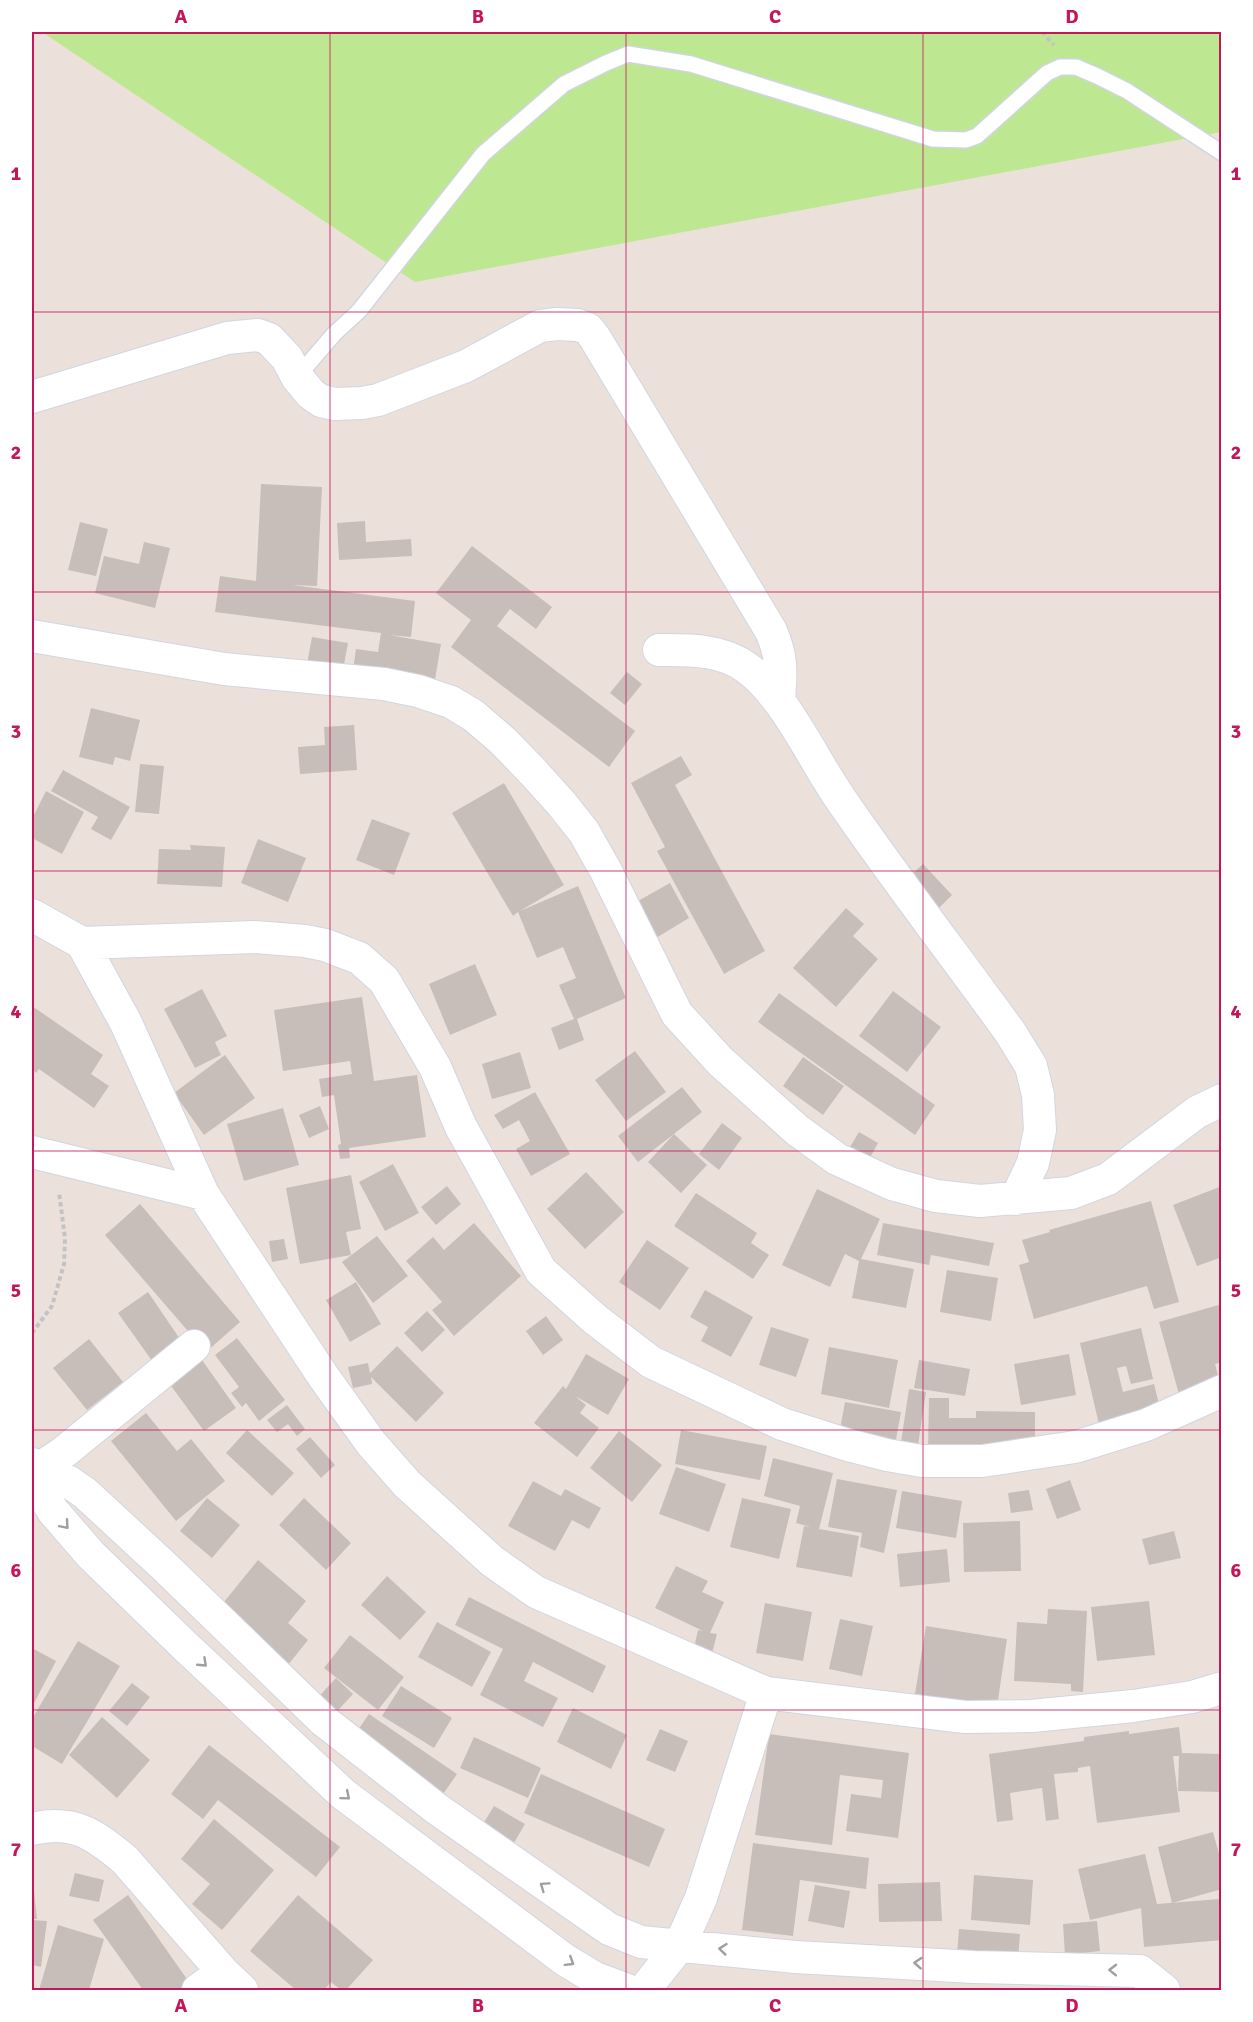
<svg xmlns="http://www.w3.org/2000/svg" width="1253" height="2022" font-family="Signika,sans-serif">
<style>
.green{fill:#bee792}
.building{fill:#c7beb9}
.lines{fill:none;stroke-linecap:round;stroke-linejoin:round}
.service-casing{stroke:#cfd6e3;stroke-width:18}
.minor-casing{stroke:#cfd6e3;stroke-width:34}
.path{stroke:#c3c3c3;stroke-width:4;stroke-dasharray:4.5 3;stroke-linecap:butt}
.service{stroke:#fff;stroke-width:15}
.minor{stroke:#fff;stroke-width:32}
.oneway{stroke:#9f9f9f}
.grid{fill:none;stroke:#c2185b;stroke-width:1.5;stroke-opacity:0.55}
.neatline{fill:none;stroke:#c2185b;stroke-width:2}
.grid-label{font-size:20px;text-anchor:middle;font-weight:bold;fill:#c2185b}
</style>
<rect width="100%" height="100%" fill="#ece1da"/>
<!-- green -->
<path class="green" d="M42,32H1221V132L415,282Z"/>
<!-- building -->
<path class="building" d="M261,484L322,487L317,586L292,585L415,601L411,637L389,635L441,644L434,685L353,670L356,649L378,652L381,633L215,612L220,576L256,581Z
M365,521L366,542L411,539L412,556L339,560L337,523Z
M80,522L108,529L96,576L68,570Z
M144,542L170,548L155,608L95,593L104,556L139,564Z
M472,546L552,607L536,629L510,609L497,626L635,731L609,767L451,647L471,620L436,593Z
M312,637L348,643L342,675L306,669Z
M627,672L642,684L625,705L610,693Z
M91,708L140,720L130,761L115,757L113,765L79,757Z
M354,725L357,770L300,774L298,747L325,745L324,727Z
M681,756L692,775L675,785L765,951L724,974L657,851L665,847L631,783Z
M140,764L164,766L159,814L135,812Z
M63,770L130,807L111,840L91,829L98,817L51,791Z
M504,783L564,885L520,911L578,886L626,998L577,1019L584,1040L559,1050L551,1028L574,1019L559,985L576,978L563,947L537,958L518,912L513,916L452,813Z
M46,791L84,812L62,854L32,838V819Z
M372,819L410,833L394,875L356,860Z
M258,839L306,858L288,902L241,883Z
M190,845L225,847L222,887L157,884L159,849L191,850Z
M923,864L952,895L932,915L902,884Z
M670,883L689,918L651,941L631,905Z
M846,908L864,924L853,936L878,959L836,1007L793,968Z
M475,964L497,1015L450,1035L429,984Z
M202,989L227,1036L215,1042L221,1055L195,1068L164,1009Z
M893,991L941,1027L907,1072L859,1036Z
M779,993L935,1105L915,1135L758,1022Z
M362,997L374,1081L417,1075L426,1137L349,1148L350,1158L340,1159L338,1145L341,1144L334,1095L322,1097L319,1079L352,1074L350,1061L283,1071L274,1010Z
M32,1006L103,1055L91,1074L109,1086L94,1108L39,1069L36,1073L32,1069Z
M635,1051L666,1092L626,1121L595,1080Z
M520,1052L531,1088L492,1099L482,1064Z
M225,1055L255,1098L204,1135L174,1093Z
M803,1057L844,1086L823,1115L783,1086Z
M682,1087L702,1112L638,1162L618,1136Z
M535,1092L570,1154L531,1176L516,1149L530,1141L519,1120L503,1129L494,1115Z
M320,1106L329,1129L309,1138L299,1115Z
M283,1108L299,1165L244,1181L227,1124Z
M722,1123L742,1138L719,1170L699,1154Z
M859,1132L878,1143L867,1163L847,1152Z
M674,1134L707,1165L681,1193L648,1162Z
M393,1164L419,1213L385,1231L359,1182Z
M586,1172L624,1212L585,1249L547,1209Z
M351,1175L361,1229L346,1232L351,1255L300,1264L286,1188Z
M447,1186L461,1204L436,1225L421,1207Z
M1222,1186V1257L1197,1266L1173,1205Z
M817,1189L880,1219L861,1259L914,1269L906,1308L852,1298L859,1261L845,1254L830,1287L782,1265Z
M696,1193L757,1233L751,1243L769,1255L753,1279L674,1226Z
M1151,1201L1179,1302L1154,1309L1147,1286L1034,1319L1019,1265L1029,1262L1022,1240L1050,1232L1049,1230Z
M140,1204L240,1322L206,1352L105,1235Z
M474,1223L521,1276L454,1336L432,1310L442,1302L406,1261L433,1237L444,1250Z
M883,1223L994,1243L989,1266L931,1255L929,1265L877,1255Z
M377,1236L408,1276L373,1303L342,1262Z
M284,1239L288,1259L272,1262L269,1241Z
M647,1240L689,1268L660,1310L619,1282Z
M947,1270L998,1278L991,1321L940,1312Z
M356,1282L381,1324L350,1342L326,1300Z
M705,1290L753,1317L731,1357L701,1341L708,1327L690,1317Z
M148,1292L184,1345L155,1365L118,1313Z
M1222,1304V1362L1215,1364L1221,1387L1180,1398L1159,1322Z
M427,1311L445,1330L422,1352L404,1333Z
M546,1316L563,1340L543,1355L526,1331Z
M771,1327L809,1339L796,1377L759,1365Z
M1141,1328L1153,1379L1131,1384L1126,1366L1117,1368L1123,1392L1154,1384L1166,1433H1101L1080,1343Z
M237,1338L285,1400L259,1421L246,1403L242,1407L231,1393L239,1387L215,1355Z
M89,1339L123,1382L87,1410L53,1368Z
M397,1346L444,1393L416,1422L371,1377L372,1384L353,1388L348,1367L368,1363L370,1373Z
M829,1347L898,1360L889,1408L821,1394Z
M586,1354L629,1379L608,1415L575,1396L586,1405L580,1413L599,1428L577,1457L534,1423L563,1386L566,1389Z
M1069,1354L1076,1395L1021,1405L1014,1364Z
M202,1360L236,1408L204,1431L169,1383Z
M919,1360L970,1369L965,1396L914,1388Z
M909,1389L926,1392L918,1445L901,1442Z
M929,1398H949V1418H976V1411L1035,1412V1452L928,1451Z
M845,1402L901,1412L895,1445L839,1435Z
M287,1405L305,1429L297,1436L288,1424L277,1432L267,1420Z
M146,1413L177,1451L191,1439L225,1481L176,1521L111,1441Z
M247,1430L294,1473L272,1496L226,1453Z
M681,1430L767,1446L760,1480L675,1464Z
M619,1431L662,1465L632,1502L590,1468Z
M310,1437L335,1465L321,1478L296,1449Z
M773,1458L833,1473L819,1529L859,1536L852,1577L796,1567L804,1526L811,1527L796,1523L800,1506L764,1496Z
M676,1467L726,1484L709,1532L659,1514Z
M837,1479L897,1490L884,1553L860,1547L862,1533L828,1527Z
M1070,1480L1081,1510L1057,1519L1046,1489Z
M533,1481L561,1496L565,1489L601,1508L589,1529L572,1520L555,1551L508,1526Z
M1029,1490L1033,1510L1011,1513L1008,1493Z
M902,1491L962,1501L956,1538L896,1528Z
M207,1498L240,1525L212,1558L180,1531Z
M304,1498L351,1543L326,1570L279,1525Z
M742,1498L791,1509L779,1559L730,1547Z
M1020,1521L1021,1571L964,1572L963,1523Z
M1174,1531L1181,1558L1149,1565L1142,1539Z
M947,1549L950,1582L900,1587L897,1554Z
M258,1560L306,1601L288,1623L308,1640L284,1670L215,1613Z
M676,1566L708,1581L702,1592L724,1602L710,1633L717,1634L712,1653L694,1648L698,1630L703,1631L655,1608Z
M387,1576L426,1612L400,1640L361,1605Z
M469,1597L606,1666L593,1693L533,1662L524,1681L558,1698L543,1727L480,1695L503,1649L455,1625Z
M1149,1601L1155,1655L1097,1661L1091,1607Z
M765,1603L812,1612L803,1661L756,1653Z
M1048,1609L1087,1611L1083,1692L1071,1691V1684L1014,1681L1017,1622L1047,1624Z
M840,1619L873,1626L862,1676L829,1669Z
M437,1622L491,1652L472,1687L418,1657Z
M926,1626L1007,1639L997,1707L915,1694Z
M350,1635L404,1677L378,1710L324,1668Z
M78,1641L120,1666L62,1764L32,1746V1719Z
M32,1648L56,1661L32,1707Z
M336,1678L353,1694L329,1720L312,1704Z
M132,1683L150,1697L127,1726L109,1711Z
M401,1686L452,1718L434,1748L382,1716Z
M573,1708L627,1735L611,1769L557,1742Z
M369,1714L457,1774L439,1800L351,1740Z
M102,1717L150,1760L117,1798L69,1755Z
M1179,1727L1182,1753L1222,1754V1792L1178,1791L1179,1756H1173L1180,1812L1097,1823L1090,1766L1078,1768V1772L1054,1774L1059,1819L1046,1821L1042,1788L1010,1793L1013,1820L997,1822L989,1754L1084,1741V1737L1129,1731V1734Z
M660,1729L688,1741L675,1772L646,1760Z
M769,1734L909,1753L898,1838L846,1831L851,1794L881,1798L883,1780L840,1775L832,1845L755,1835Z
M474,1737L541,1768L528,1798L460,1768Z
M209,1745L340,1847L316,1877L218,1800L203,1819L171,1794Z
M541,1774L665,1829L649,1867L524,1813Z
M494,1806L525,1824L508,1853L477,1834Z
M214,1819L274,1870L222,1930L192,1904L210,1884L181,1859Z
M1213,1832L1222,1865V1889L1172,1903L1158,1847Z
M753,1843L869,1858L866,1889L800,1880L793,1936L742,1930Z
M1145,1854L1157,1904L1220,1899L1222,1940L1144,1947L1141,1908L1090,1920L1078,1869Z
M75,1873L104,1880L99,1902L69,1896Z
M974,1875L1033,1880L1030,1925L971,1920Z
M33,1881L37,1919H32V1882Z
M940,1882L942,1921L879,1922L878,1884Z
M815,1885L850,1891L844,1928L808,1921Z
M128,1895L189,1982L178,1990H143L93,1920Z
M298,1895L373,1960L346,1990H341L331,1982L324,1990H296L250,1951Z
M32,1920L47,1921L41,1967L32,1965Z
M1097,1921L1100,1951L1065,1955L1063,1924Z
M58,1925L104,1939L89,1990H39Z
M959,1929L1020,1934L1018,1959L957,1955Z"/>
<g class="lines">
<defs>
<path id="service" d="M297,377L334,334L359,311L483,154L564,84L606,63L628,54L691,64L933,139L966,140L977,136L1047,73L1060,67H1076L1097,76L1127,91L1222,153"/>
<path id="minor" d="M32,397L227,338L258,335L269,339L287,358L297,377L311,394L321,401L335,404L362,403L378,400L466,366L540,326L557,324L578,325L588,329L595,338L771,631C783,659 781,672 779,701
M32,636L224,669L384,684L418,691L451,702L474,716L503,741L533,772L561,803L584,832L606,871L677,1014L720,1061L797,1130L837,1159L892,1184L936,1196L980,1201L1071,1193L1108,1179L1197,1112L1222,1100
M659,650C689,650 722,649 747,668C786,696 815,764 844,804C897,881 955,956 1010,1032L1031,1066L1038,1095L1040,1130L1033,1163L1016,1199
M32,915L82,943L255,937L305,941L325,945L359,958L384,980L435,1067L461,1127L541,1271L596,1320L651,1362L782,1424L848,1445L887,1455L922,1461H982L1075,1447L1146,1425L1222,1391
M82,943L126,1023L203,1194L323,1376L371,1443L407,1484L492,1561L536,1592L766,1693L965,1717L1032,1716L1133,1706L1192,1697L1222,1688
M32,1152L203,1194
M32,1464L69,1482L85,1493L165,1567L324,1721L437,1809L609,1929L641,1942L795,1957L974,1967L1140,1971L1164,1990
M40,1468L64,1452L194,1346
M32,1478L53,1511L91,1555L186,1647L343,1794L565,1960L595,1978L627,1990
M32,1829C73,1819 94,1834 125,1860L223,1972L242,1990
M198,1990L223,1972
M644,1990L680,1945L701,1898L766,1693"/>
</defs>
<!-- service casing -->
<use href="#service" class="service-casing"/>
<!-- minor casing -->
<use href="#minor" class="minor-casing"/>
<!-- path -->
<path class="path" d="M1042,32L1054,45
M32,1333L52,1306L64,1264L65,1238L59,1192"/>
<!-- service -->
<use href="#service" class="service"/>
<!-- minor -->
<use href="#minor" class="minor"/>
</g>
<!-- one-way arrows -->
<defs><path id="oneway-chevron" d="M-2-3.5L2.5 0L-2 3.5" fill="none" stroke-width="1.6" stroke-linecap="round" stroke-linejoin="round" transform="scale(1.5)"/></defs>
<g class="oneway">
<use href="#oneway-chevron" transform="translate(65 1525) rotate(49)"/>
<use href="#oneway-chevron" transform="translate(203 1663) rotate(43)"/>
<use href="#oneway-chevron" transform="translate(346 1796) rotate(40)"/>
<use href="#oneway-chevron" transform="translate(544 1886) rotate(-145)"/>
<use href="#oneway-chevron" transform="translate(723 1949) rotate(-174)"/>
<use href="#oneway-chevron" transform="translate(570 1962) rotate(32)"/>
<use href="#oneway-chevron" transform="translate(918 1963) rotate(-176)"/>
<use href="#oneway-chevron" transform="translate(1113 1970) rotate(-179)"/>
</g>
<!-- grid -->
<path class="grid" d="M330,32V1990M626,32V1990M923,32V1990M32,312H1222M32,592H1222M32,871H1222M32,1151H1222M32,1430H1222M32,1710H1222"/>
<!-- border -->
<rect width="1253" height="2022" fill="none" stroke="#ffffff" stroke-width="66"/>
<rect x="33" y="33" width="1187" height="1956" class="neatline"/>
<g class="grid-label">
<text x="181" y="23">A</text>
<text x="478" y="23">B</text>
<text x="775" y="23">C</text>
<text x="1072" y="23">D</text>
<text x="16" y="180">1</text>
<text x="1236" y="180">1</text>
<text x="16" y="459">2</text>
<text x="1236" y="459">2</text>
<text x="16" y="738">3</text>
<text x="1236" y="738">3</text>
<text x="16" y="1018">4</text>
<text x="1236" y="1018">4</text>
<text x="16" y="1297">5</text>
<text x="1236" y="1297">5</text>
<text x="16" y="1577">6</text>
<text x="1236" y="1577">6</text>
<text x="16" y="1856">7</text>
<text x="1236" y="1856">7</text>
<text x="181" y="2012">A</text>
<text x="478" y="2012">B</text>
<text x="775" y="2012">C</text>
<text x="1072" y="2012">D</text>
</g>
</svg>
